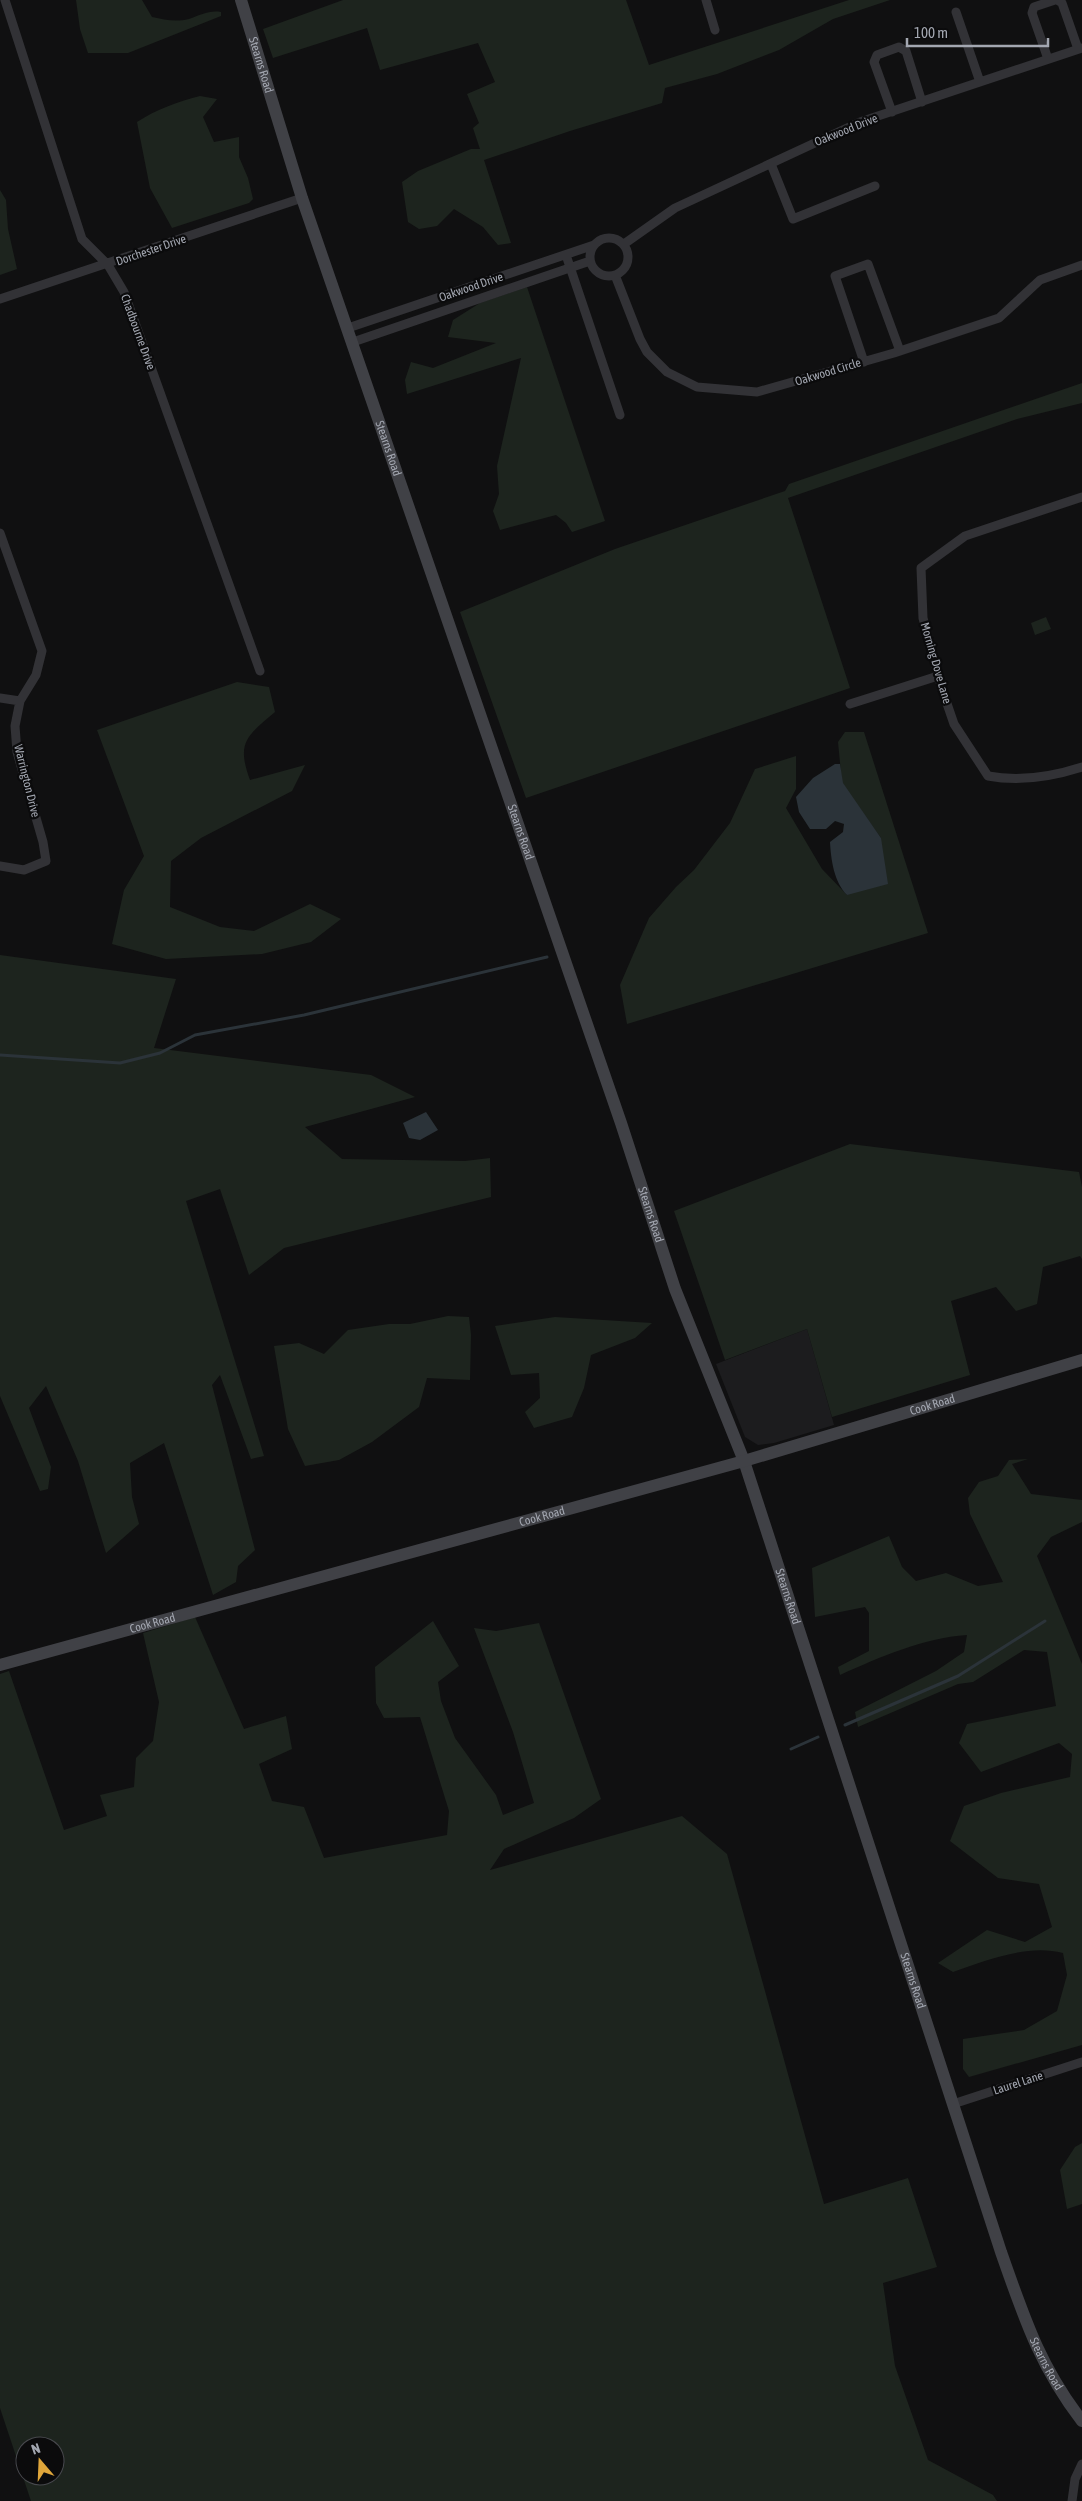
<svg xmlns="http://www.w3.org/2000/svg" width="1082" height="2501" font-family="'Asap Condensed',sans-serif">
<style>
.built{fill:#1c1c1e}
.green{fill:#1d241e;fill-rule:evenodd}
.water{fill:#2b3339}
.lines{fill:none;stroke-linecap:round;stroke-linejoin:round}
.stream{stroke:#2b3339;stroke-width:3}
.street{stroke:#323236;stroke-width:9}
.secondary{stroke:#404146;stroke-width:12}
.labels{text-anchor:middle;stroke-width:4.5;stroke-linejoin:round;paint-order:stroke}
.street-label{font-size:12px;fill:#a3a7b1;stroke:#0b0b0c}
</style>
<rect width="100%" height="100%" fill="#101011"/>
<!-- built -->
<path class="built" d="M807,1329L834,1425L774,1443L758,1445L745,1437L716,1364Z"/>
<!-- green -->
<path class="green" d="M76,0H142L152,17C165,20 176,22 189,19C201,15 209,10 221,12V16L128,53H88L80,29Z
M343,0H626L649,65L849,0H890L833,19L779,50L717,74L665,88L662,103L570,131L484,160L511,243L498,245L483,227L454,209L437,226L419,229L408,222L402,182L418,171L471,149H480L473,128L479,123L467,94L495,82L478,43L380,70L367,28L273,58L263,29Z
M200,96L217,99L203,117L214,142L239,137V157L248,178L253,199L249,203L172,228L150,188L137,122C157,109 177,102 200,96Z
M0,190L6,200L8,229L17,269L0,275Z
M527,287L605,521L572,532L566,523L556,515L500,530L493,511L499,494L497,466L521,358L407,394L405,380L411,362L433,368L496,343L448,337L453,320L480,303Z
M1082,383V403L1017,419L788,498L850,688L526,798L460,612L615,549L785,491L789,484Z
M1046,617L1051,629L1035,635L1031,623Z
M237,682L269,687L275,712C247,736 236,742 250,780L305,765L292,791L201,838L171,861L170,907L220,927L254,931L310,904L341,919L311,942L262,954L166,959L112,944L124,890L144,856L97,730Z
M845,732H864L928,933L627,1024L620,985L649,918L676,887L694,870L730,823L755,769L796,756V789L786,808L822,869L847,895L881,838L842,783L838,742Z
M0,955L176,979L154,1048L371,1075L415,1097L305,1127L342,1159L465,1161L490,1158L491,1197L284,1248L249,1275L220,1189L186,1201L264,1456L251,1459L220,1375L212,1385L255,1550L238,1566L236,1582L213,1595L164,1443L130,1463L132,1497L139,1524L106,1553L78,1461L46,1386L29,1408L51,1467L48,1489L40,1491L0,1396Z
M850,1144L1079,1172L1082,1187V1259L1080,1256L1043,1267L1037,1304L1016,1311L996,1287L951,1301L970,1375L832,1417L807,1329L725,1360L674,1211Z
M448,1316L469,1317L471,1335L470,1380L427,1378L419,1407L372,1442L339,1460L305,1466L288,1429L274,1346L299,1343L324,1354L348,1330L389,1324H410Z
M555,1317L652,1323L635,1338L591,1355L584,1388L572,1417L534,1428L525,1412L540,1398L539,1373L511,1375L495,1326Z
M1028,1459L1012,1464L1031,1494L1082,1500V1522L1051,1537L1037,1556L1082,1664V2045L969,2077L963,2069V2039L1024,2030L1057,2011L1067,1975L1063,1953C1027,1944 987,1960 953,1972L938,1963L987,1930L1025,1942L1052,1927L1039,1884L998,1878L950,1841L964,1806L1001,1793L1070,1777L1072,1754L1059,1743L981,1772L959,1743L967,1724L1056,1706L1047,1652L1024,1650L973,1682L958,1684L858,1727L855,1712L936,1671L964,1652L967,1635C923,1638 880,1657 840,1675L838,1667L869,1651V1613L865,1607L815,1617L812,1568L889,1536L902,1567L916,1581L946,1573L978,1586L1003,1582L970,1514L968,1498L979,1482L998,1476L1009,1460Z
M195,1617L244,1729L286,1716L292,1749L259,1764L272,1801L304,1807L324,1858L447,1835L449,1811L420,1717L384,1718L376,1703L375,1667L433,1621L459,1666L438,1682L441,1701L455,1738L496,1795L503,1815L534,1803L513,1732L474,1628L496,1631L539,1623L601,1799L574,1818L504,1849L490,1870L682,1816L727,1854L824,2204L908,2178L937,2267L883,2283L895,2366L928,2460L993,2495L997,2501H31L0,2408V1674L9,1671L64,1830L107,1816L100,1795L134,1787L136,1758L153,1741L159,1702L143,1633ZM25,2446H55V2476H25Z
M1082,2143V2204L1067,2209L1060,2170L1075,2147Z"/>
<!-- water -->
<path class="water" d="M835,764H840L843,783L881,838L888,884L847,895C834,882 831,860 830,842L843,832L844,824L835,821L826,829H810L799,812L796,797L813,778Z
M426,1112L438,1130L420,1140L409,1138L403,1123Z"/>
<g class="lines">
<!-- stream -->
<path class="stream" d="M0,1055L120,1063L160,1053L195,1035L304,1015L547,957
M845,1725L958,1676L1045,1621
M791,1749L818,1737"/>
<!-- street -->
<path class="street" d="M5,0L82,239L108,265L124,292L260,671
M706,0L715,30
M1057,0L1062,3L1078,49
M956,12L980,82
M1048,59L1032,13L1034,7L1055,0
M892,112L874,62L877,55L899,47L906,51L922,102
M771,164L793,219L875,186
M590 257a19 19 0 1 1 38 0a19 19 0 1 1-38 0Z
M624,244L675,208L860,122L1082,48
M566,255L620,415
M615,275L640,339L647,352L667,372L697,387L757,392L894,353L999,318L1040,280L1082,265
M0,299L302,198
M348,328L594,245
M353,342L590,261
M864,362L835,276L868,264L900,351
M1082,497L965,536L921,568L923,618L942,689L954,724L988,776C1020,782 1051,777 1082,767
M0,533L42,651L36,675L20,701L15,726L17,752L43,842L46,861L24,870L0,866
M0,698L20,701
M850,704L938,676
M953,2104L1082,2062
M1072,2501L1075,2479L1082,2464"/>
<!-- secondary -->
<g class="secondary">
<path id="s1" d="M241,0L302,198L621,1123L675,1289L744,1461L1001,2252C1024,2317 1039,2365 1082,2421"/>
<path id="s2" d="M0,1665L744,1461L1082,1360"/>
</g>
</g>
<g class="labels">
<!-- street labels -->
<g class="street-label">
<text dy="4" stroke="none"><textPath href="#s1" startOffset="68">Stearns Road</textPath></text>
<text transform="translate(846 130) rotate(-22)" y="4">Oakwood Drive</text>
<text transform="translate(151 250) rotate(-19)" y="4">Dorchester Drive</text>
<text transform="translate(471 287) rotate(-19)" y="4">Oakwood Drive</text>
<text transform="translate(138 332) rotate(70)" y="4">Chadbourne Drive</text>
<text transform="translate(828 372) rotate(-17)" y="4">Oakwood Circle</text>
<text dy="4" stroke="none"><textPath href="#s1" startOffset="472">Stearns Road</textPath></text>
<text transform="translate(936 663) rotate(74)" y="4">Morning Dove Lane</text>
<text transform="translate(27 781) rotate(76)" y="4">Warrington Drive</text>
<text dy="4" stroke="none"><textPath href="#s1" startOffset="878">Stearns Road</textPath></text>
<text dy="4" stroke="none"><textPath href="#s1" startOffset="1282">Stearns Road</textPath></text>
<text dy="4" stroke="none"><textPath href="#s2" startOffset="968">Cook Road</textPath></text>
<text dy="4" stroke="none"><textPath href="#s2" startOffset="562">Cook Road</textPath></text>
<text dy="4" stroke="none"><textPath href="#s1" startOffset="1688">Stearns Road</textPath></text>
<text dy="4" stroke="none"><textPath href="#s2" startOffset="158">Cook Road</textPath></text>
<text dy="4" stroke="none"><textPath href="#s1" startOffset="2092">Stearns Road</textPath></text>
<text transform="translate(1018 2083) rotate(-18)" y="4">Laurel Lane</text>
<text dy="4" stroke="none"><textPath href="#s1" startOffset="2498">Stearns Road</textPath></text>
</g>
</g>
<!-- north arrow -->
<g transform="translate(40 2461) rotate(341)"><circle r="24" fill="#0b0b0c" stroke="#48494e"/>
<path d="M0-4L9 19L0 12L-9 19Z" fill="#dfa63b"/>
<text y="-8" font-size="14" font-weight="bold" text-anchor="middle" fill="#a3a7b1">N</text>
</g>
<!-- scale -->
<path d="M907 38v8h141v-8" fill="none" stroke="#a3a7b1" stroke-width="2.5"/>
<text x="914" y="38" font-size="15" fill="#a3a7b1" stroke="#0b0b0c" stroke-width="4" paint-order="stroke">100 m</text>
</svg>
